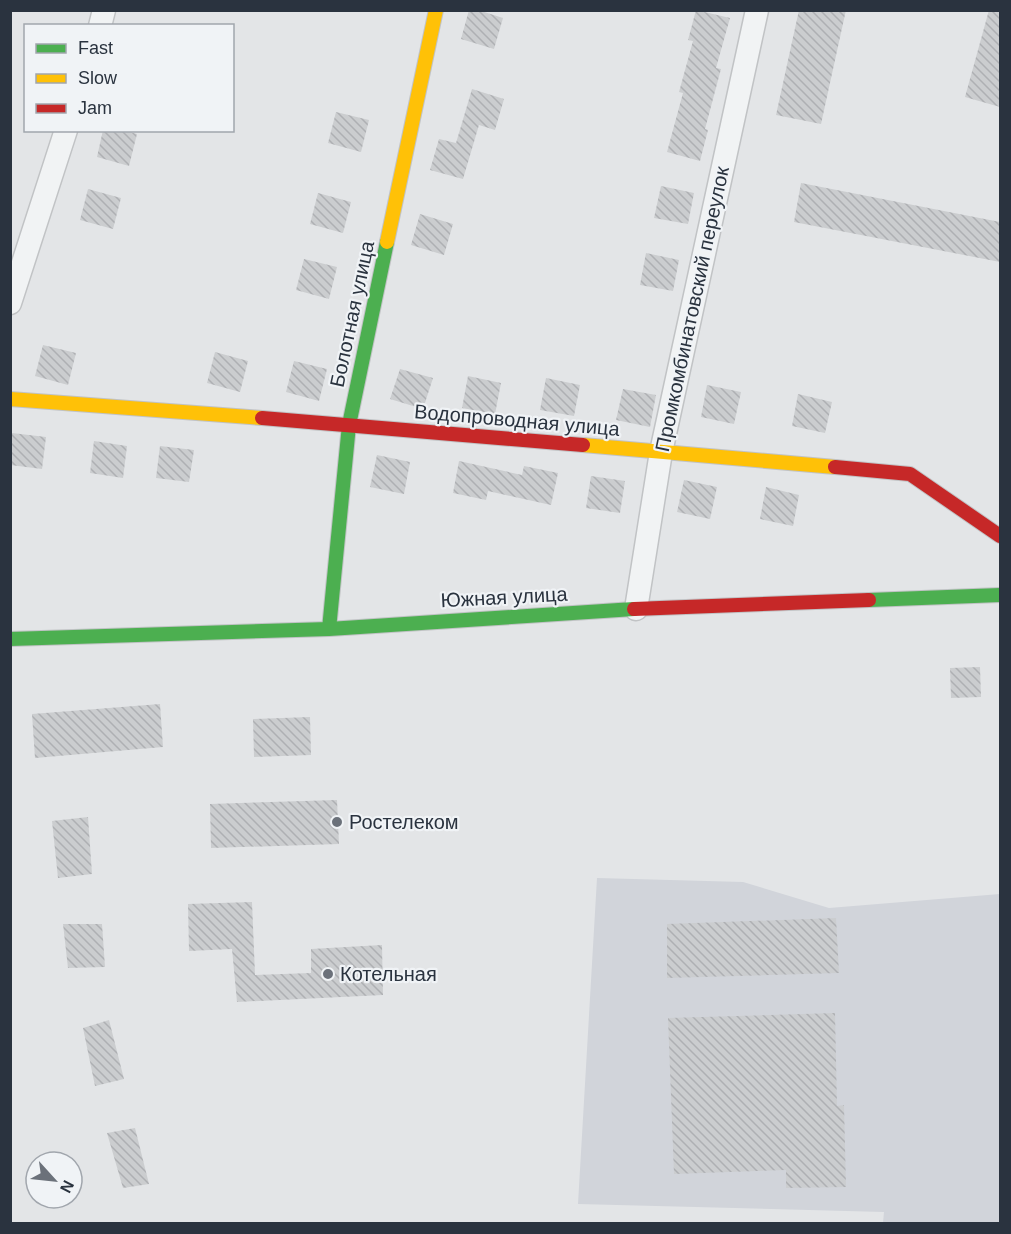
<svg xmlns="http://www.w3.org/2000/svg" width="1011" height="1234" font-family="Helvetica,sans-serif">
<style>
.built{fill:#d1d4da}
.building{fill:url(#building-back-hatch)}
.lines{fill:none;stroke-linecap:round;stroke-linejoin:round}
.street-casing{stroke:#c1c3c5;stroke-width:25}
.fast-casing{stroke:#c1c3c5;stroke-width:16}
.slow-casing{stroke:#c1c3c5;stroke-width:16}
.jam-casing{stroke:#c1c3c5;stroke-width:16}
.street{stroke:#f1f3f4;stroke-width:22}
.fast{stroke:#4caf50;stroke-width:14}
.slow{stroke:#ffc107;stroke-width:14}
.jam{stroke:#c62828;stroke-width:14}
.poi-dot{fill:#6b717a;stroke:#f0f3f6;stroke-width:2}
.labels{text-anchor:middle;stroke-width:4.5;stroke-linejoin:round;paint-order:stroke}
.street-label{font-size:20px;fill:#2a333f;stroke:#f0f3f6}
.poi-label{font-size:20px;fill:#2a333f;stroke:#f0f3f6;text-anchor:start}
</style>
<defs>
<pattern id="building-back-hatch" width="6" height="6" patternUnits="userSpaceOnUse" patternTransform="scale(1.5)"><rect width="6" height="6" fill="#cbcdcf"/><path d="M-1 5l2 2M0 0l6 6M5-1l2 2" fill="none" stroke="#aeb0b3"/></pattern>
</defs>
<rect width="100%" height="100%" fill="#e3e5e7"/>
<!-- built -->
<path class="built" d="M597,878L743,882L829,908L1000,894V1223H883L884,1212L578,1204Z"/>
<!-- building -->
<path class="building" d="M469,10H478L503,18L494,49L461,39Z
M696,10L730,18L716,68L721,69L705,129L708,130L700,161L667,152L683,93L679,92L693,41L688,40Z
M799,10H846L821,124L776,115Z
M989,10H1000V107L965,97Z
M472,89L504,99L495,130L479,125L463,179L430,170L439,139L456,143Z
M336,112L369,120L361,152L328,143Z
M103,130H123L137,134L129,166L97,157Z
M801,183L1000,222V262L794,222Z
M661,186L694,193L688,224L654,218Z
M88,189L121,198L113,229L80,220Z
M318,193L351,202L343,233L310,224Z
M420,214L453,224L444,255L411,245Z
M646,253L679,260L673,291L640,285Z
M304,259L337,267L329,299L296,290Z
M43,345L76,353L68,385L35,376Z
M215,352L248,361L240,392L207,383Z
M294,361L327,369L319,401L286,392Z
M400,369L433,378L423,409L390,399Z
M468,376L501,383L495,414L462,408Z
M546,378L580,385L574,416L540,410Z
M707,385L741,392L734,424L701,417Z
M623,389L656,395L650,427L616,420Z
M798,394L832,402L825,433L792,426Z
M12,433L46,437L42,469L10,465Z
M94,441L127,446L123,478L90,473Z
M160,446L194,450L189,482L156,478Z
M377,455L410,462L404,494L370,487Z
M459,461L522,475L524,466L558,473L551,505L488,491L486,500L453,493Z
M591,476L625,481L620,513L586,508Z
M684,480L717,487L710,519L677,512Z
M766,487L799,495L793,526L760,519Z
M980,667L981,697L951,698L950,668Z
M160,704L163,747L35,758L32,714Z
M310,717L311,755L254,757L253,719Z
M337,800L339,844L211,848L210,804Z
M88,817L92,874L58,878L52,821Z
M252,902L255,975L311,973V949L382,945L383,995L237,1002L232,949L189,951L188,904Z
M836,918L839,973L667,978V924Z
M63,924H102L105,967L68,968Z
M835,1013L837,1106L844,1105L846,1187L786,1188V1170L674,1174L668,1018Z
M109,1020L124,1079L95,1086L83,1028Z
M135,1128L149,1184L123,1188L107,1133Z"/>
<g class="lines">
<defs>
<path id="street" d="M100,26L104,10
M10,303L66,130
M636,609L661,452L757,10"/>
<path id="fast" d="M869,600L1000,595
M329,629L349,425L387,242
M10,639L329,629L634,609"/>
<path id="slow" d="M387,242L436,10
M10,399L262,418
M583,445L835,467"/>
<path id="jam" d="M262,418L583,445
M835,467L910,474L1000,536
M634,609L869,600"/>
</defs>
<!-- street casing -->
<use href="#street" class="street-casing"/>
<!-- fast casing -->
<use href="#fast" class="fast-casing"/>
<!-- slow casing -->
<use href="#slow" class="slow-casing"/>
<!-- jam casing -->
<use href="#jam" class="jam-casing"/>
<!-- street -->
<use href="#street" class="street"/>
<!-- fast -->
<use href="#fast" class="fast"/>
<!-- slow -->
<use href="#slow" class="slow"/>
<!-- jam -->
<use href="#jam" class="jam"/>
</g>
<!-- markers -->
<g class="poi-dot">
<circle cx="337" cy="822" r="6"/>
<circle cx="328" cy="974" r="6"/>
</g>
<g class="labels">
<!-- street labels -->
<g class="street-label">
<text transform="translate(692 309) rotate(-78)" y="7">Промкомбинатовский переулок</text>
<text transform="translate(352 314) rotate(-78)" y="7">Болотная улица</text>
<text transform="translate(517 420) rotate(5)" y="7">Водопроводная улица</text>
<text transform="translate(504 597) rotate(-3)" y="7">Южная улица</text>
</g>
<!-- poi labels -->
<g class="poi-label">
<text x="349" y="829">Ростелеком</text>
<text x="340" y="981">Котельная</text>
</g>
</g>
<!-- border -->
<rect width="1011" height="1234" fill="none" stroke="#2a333f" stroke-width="24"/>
<!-- legend -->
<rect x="24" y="24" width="210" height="108" fill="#f0f3f6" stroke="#a1a6ad" stroke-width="1.5"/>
<rect x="36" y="44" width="30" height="9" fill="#4caf50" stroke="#a1a6ad" stroke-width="1.5"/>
<text x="78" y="54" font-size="18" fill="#2a333f">Fast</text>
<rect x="36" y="74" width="30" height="9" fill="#ffc107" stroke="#a1a6ad" stroke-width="1.5"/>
<text x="78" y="84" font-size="18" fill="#2a333f">Slow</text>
<rect x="36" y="104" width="30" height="9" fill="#c62828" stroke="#a1a6ad" stroke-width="1.5"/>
<text x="78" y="114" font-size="18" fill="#2a333f">Jam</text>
<!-- north arrow -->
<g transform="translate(54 1180) rotate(117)"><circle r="28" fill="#f0f3f6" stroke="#a1a6ad" stroke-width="1.5"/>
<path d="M0-4.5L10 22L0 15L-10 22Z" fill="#6b717a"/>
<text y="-9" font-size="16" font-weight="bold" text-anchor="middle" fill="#2a333f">N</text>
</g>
</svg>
